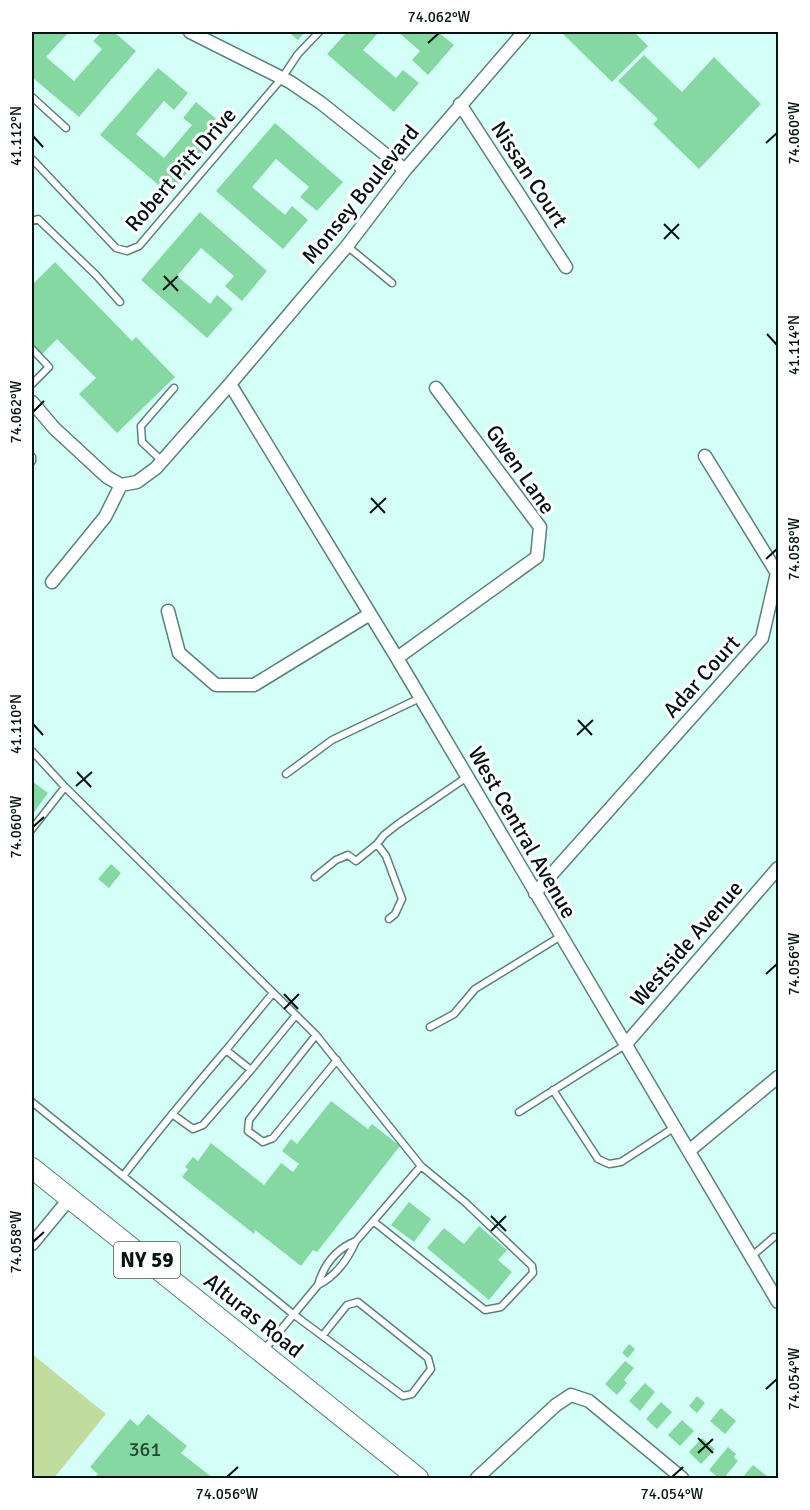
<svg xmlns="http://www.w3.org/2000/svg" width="810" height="1510" font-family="Signika,sans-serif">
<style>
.green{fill:#c2db9f}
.building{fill:#85d8a2}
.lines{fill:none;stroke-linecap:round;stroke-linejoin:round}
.service-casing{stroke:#5a827b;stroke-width:9}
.minor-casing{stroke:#5a827b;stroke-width:15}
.primary-casing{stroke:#5a827b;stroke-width:22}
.service{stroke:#fff;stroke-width:6}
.minor{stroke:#fff;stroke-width:12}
.primary{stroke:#fff;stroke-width:20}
.ticks{fill:none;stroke:#041411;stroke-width:2}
.labels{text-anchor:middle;stroke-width:6;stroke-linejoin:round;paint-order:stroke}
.number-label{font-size:20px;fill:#244535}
.shield{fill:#fff;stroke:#4f5a58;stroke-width:1.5}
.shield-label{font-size:21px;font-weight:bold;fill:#041411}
.street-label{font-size:22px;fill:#041411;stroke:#fff}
.neatline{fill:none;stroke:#041411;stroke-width:2}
.ticks-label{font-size:15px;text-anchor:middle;fill:#041411}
</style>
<rect width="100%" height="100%" fill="#d3fff7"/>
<!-- green -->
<path class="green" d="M32,1354L106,1414L54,1478H32Z"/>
<!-- building -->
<path class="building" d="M34,32H69L46,57L74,81L102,49L93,41L102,32H114L136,51L79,117L32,77V34Z
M288,32H305L298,40Z
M347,32H379L363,50L396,78L403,70L419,83L394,112L327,54Z
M398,32H438L454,45L428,75L412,60L420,51Z
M565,32H634L648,46L612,82L563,34Z
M644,55L682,92L714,57L761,104L699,169L653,124L658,119L618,81Z
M158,68L188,93L174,110L164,101L136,134L164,158L192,125L183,118L196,102L226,127L169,194L100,135Z
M275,123L343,182L317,211L300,197L309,187L276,159L252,187L285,215L292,206L308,220L283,249L216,191Z
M200,212L267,271L242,301L225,286L234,276L201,248L177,276L210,304L217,295L233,309L207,338L141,280Z
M55,262L132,341L136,337L175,377L117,433L79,394L96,378L57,339L41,355L32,345V285Z
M32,781L48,793L32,815Z
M111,864L121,873L109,888L98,879Z
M331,1101L368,1129L372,1124L400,1146L317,1252L313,1250L301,1266L255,1230L254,1234L182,1177L188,1169L185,1167L193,1157L198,1161L211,1143L264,1185L281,1163L293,1172L299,1164L282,1151L291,1139L297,1144Z
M409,1202L431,1219L414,1242L391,1225Z
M479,1226L507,1250L498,1260L512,1272L489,1300L427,1248L444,1228L464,1244Z
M629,1344L635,1349L628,1358L622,1353Z
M625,1361L634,1368L624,1380L627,1383L617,1395L605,1384Z
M645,1383L655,1392L640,1411L629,1401Z
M697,1396L705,1403L697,1413L689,1406Z
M661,1402L672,1412L657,1429L646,1419Z
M721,1408L736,1421L725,1434L710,1421Z
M148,1414L187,1446L181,1453L213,1478H94L98,1474L90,1467L130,1419L138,1426Z
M682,1420L694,1431L680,1446L668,1435Z
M702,1438L715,1449L701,1464L689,1452Z
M728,1447L736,1454L734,1457L738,1461L724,1478H719L709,1470Z
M753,1465L768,1477L766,1478H742Z"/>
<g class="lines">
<defs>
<path id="service" d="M32,97L66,128
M32,159L116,248L127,251L139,246L282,78L298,54L319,32
M32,221L38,219L96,275L120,302
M347,246L392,283
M32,349L49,367L32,384
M32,457V461
M162,461L142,442L141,426L174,388
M32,751L65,787L316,1035L421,1166L466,1203L532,1266L533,1273L501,1307L485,1310L373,1221
M286,774L332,740L420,698
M32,829L65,787
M315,877L336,860L348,855L356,861L377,844
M389,919L395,914L402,899L386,856L377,844L384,835L398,824L467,777
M430,1027L454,1014L475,989L561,936
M316,1035L249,1120L248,1131L263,1142L273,1138L337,1060
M226,1050L273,993
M251,1070L296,1015
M553,1090L598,1159L609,1164L621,1162L675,1127
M32,1102L293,1314L403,1396L412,1394L431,1369L428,1358L358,1302L347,1305L323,1335
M519,1112L625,1045
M123,1176C156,1133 191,1091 226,1050L251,1070L203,1125L193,1129L172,1114
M752,1256L774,1237
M318,1285C336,1276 348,1259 356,1241L421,1166
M264,1350L318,1285C324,1264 336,1249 356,1241"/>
<path id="minor" d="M190,32L290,82L321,103L405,170
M460,104L566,267
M230,384L397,658L778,1302
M32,402L54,428L107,477L121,485L137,482L156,468L230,384L347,246L405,170L524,32
M52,582L105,517L121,485
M168,611L179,653L216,685H254L370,614
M397,658L537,557L540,527L436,388
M535,893L762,638L777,573L705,456
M625,1045L778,868
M690,1150L778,1077
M32,1244L70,1198
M477,1478L556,1405L571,1395L589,1401L682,1478"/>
<path id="primary" d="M32,1168L418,1478"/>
</defs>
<!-- service casing -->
<use href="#service" class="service-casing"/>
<!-- minor casing -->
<use href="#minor" class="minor-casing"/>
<!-- primary casing -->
<use href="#primary" class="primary-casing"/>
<!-- service -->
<use href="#service" class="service"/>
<!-- minor -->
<use href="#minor" class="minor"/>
<!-- primary -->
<use href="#primary" class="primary"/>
</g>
<!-- ticks -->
<path class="ticks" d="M428,43L439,33M33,136L43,147M766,143L777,133M664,224L679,239M664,239L679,224M164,276L178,291M163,290L178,276M767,334L777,345M33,412L44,401M371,498L385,513M370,513L386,498M766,559L777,549M578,720L592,735M33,724L43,735M577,735L593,720M77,772L91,787M76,786L92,772M33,827L44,817M766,974L777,964M284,994L298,1009M284,1009L299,994M491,1216L506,1231M491,1231L506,1216M33,1242L44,1232M766,1389L777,1379M698,1438L713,1453M698,1453L713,1439M227,1477L238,1467M672,1477L683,1467"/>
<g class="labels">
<!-- number labels -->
<g class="number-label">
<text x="145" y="1456">361</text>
</g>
<!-- shield labels -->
<rect class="shield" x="114" y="1242" width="66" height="36" rx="4.5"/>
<g class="shield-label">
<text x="147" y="1267">NY 59</text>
</g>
<!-- street labels -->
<g class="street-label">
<text transform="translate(180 169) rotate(-49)" y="8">Robert Pitt Drive</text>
<text transform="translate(530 174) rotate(57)" y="8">Nissan Court</text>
<text transform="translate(360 194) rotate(-51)" y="8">Monsey Boulevard</text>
<text transform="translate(521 469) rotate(55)" y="8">Gwen Lane</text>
<text transform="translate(701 676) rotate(-48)" y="8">Adar Court</text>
<text transform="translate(523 832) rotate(60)" y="8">West Central Avenue</text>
<text transform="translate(686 943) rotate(-49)" y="8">Westside Avenue</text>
<text transform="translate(254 1315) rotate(39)" y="8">Alturas Road</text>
</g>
</g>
<!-- border -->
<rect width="810" height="1510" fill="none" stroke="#ffffff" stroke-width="66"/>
<rect x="33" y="33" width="744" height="1444" class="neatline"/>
<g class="ticks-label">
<text x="439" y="22">74.062°W</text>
<text transform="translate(794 133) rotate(-90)" y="5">74.060°W</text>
<text transform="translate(16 136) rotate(-90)" y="5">41.112°N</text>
<text transform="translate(794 345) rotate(-90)" y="5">41.114°N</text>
<text transform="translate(16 412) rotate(-90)" y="5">74.062°W</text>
<text transform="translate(794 549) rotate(-90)" y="5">74.058°W</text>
<text transform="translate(16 724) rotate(-90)" y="5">41.110°N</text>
<text transform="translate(16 827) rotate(-90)" y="5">74.060°W</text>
<text transform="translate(794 964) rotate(-90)" y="5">74.056°W</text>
<text transform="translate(16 1242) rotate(-90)" y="5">74.058°W</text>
<text transform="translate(794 1379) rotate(-90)" y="5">74.054°W</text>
<text x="227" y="1499">74.056°W</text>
<text x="672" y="1499">74.054°W</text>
</g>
</svg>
